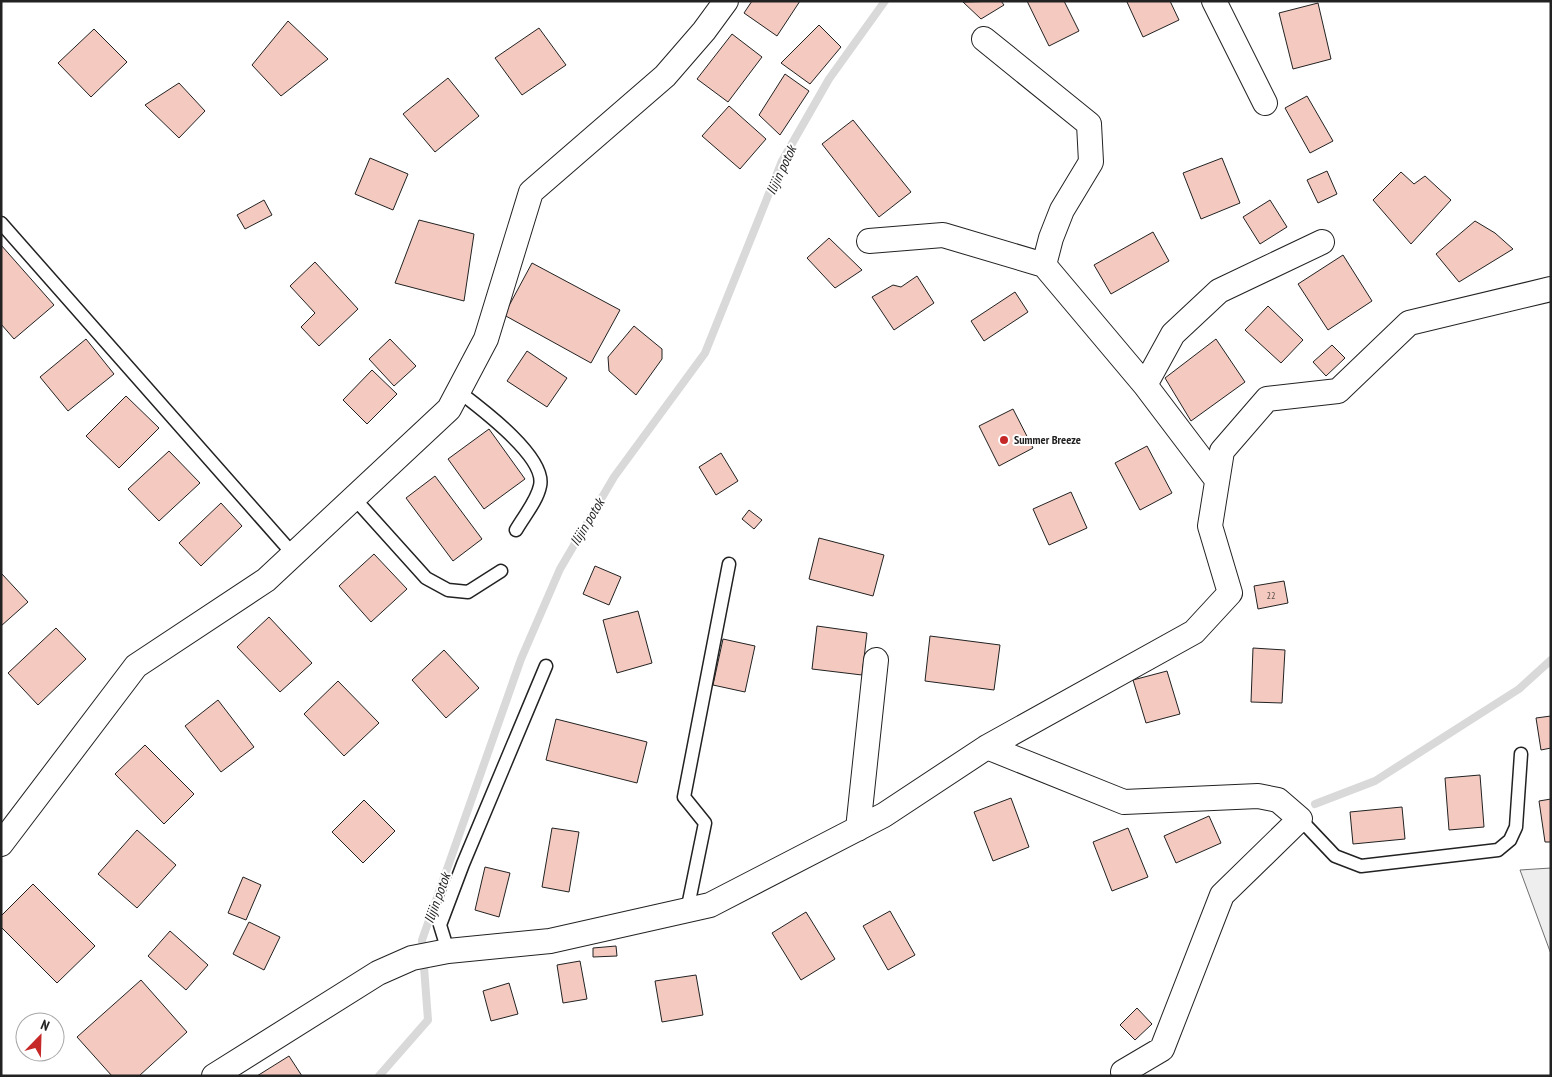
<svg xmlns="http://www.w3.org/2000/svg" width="1552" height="1077" font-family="'PT Sans Narrow',sans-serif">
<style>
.green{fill:#eee;stroke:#6f6f6f}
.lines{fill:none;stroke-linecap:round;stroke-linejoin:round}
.stream{stroke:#d9d9d9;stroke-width:8}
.building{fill:#f3c9c0;stroke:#222}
.lane-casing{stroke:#222;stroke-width:15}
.street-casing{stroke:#222;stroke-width:26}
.lane{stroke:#fff;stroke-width:12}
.street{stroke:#fff;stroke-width:24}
.poi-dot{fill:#c62828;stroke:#fff;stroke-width:2}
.labels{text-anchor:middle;stroke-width:4;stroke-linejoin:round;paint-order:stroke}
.number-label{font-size:10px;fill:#564c4a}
.poi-label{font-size:12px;font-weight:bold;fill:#222;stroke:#fff;text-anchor:start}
.water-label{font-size:14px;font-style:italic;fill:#222;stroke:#fff}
</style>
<rect width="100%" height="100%" fill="#fff"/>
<!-- green -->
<path class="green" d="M1551,868V954L1520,870Z"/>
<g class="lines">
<!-- stream -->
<path class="stream" d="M1315,804L1375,781L1519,689L1551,660
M379,1076L428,1020L422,940L521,659L560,569L614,477L705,353L782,161L829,79L885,1"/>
</g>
<!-- building -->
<path class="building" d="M752,1H800L777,36L744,13Z
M1001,1L1004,5L981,19L963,2Z
M1027,1H1064L1079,31L1049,46Z
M1129,1H1170L1179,20L1143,37L1127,2Z
M1318,3L1331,59L1293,69L1279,13Z
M288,21L328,59L281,96L252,65Z
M819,25L841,47L810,84L781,63Z
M539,28L566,65L522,95L495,58Z
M94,29L127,62L91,97L58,63Z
M732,34L762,57L728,102L697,79Z
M785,74L809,91L780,135L759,115Z
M448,78L479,116L435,152L403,114Z
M179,83L205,111L179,138L145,105Z
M1307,96L1333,141L1310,153L1285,108Z
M729,106L766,139L740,169L702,136Z
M853,120L911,192L879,217L822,144Z
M370,158L408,174L393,210L355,194Z
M1222,158L1240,203L1201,219L1183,173Z
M1327,171L1337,194L1318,203L1307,180Z
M1401,172L1414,184L1425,176L1451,200L1411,244L1373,200Z
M264,200L272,215L245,229L237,215Z
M1270,200L1287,227L1260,244L1243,217Z
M419,220L474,234L464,301L395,283Z
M1475,221L1495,233L1513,249L1459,282L1436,254Z
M1153,232L1169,261L1111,294L1094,265Z
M829,238L862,270L835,288L807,258Z
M1,245L54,305L14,339L1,324Z
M1343,255L1372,301L1328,330L1298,284Z
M315,262L358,309L319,346L301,327L315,313L290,286Z
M532,263L620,310L591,363L504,315Z
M917,276L934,303L894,330L872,297L893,285L901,287Z
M1015,292L1028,312L984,341L971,321Z
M1268,306L1303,340L1281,363L1245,330Z
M634,326L662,349V359L636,395L609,371L608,357Z
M86,339L114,374L68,411L40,377Z
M390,339L416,366L394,386L369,359Z
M1216,339L1245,382L1191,421L1165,378Z
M1332,345L1345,358L1326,376L1313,362Z
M527,351L567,378L547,407L507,381Z
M372,370L397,394L367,424L343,400Z
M126,396L159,428L119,468L86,436Z
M1013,409L1033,448L999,466L979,426Z
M489,429L525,479L484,509L448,459Z
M1147,446L1172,493L1140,510L1115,463Z
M169,451L200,483L159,521L128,489Z
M721,453L738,481L716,495L699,467Z
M435,476L482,539L453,561L406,498Z
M1071,492L1087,528L1049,545L1033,509Z
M221,503L242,526L201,566L179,543Z
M749,510L762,520L754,529L742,519Z
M819,538L884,555L873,596L809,579Z
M374,554L407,589L371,622L339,586Z
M595,566L621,577L609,605L583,594Z
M2,574L28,602L1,626V575Z
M1284,581L1288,603L1258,609L1254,586Z
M638,611L652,663L617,673L603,620Z
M269,617L312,663L280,692L237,647Z
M817,626L867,633L862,675L812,669Z
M56,628L86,659L38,705L8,673Z
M930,636L1000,645L994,690L925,681Z
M723,639L755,646L745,692L713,685Z
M1253,648L1285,650L1282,703L1251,702Z
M444,650L479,688L446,718L412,680Z
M1167,671L1180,714L1146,723L1133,680Z
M338,681L379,723L344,756L304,714Z
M218,700L254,747L221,772L185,726Z
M1551,716V748L1541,750L1536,718Z
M556,719L647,742L637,783L546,760Z
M145,745L194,794L164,824L115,774Z
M1480,775L1484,827L1449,830L1445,778Z
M1011,798L1029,847L993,861L974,812Z
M1551,799V842H1545L1539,801Z
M364,800L395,831L363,863L332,832Z
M1402,807L1405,839L1353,844L1350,812Z
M1209,816L1221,843L1176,863L1164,836Z
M552,828L579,832L569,892L542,887Z
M1128,828L1148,877L1112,891L1093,842Z
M137,830L176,865L137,908L98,874Z
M485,867L510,873L499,917L475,910Z
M243,877L261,885L246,920L228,913Z
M33,884L95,946L57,983L1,927V916Z
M890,911L915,955L888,970L863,926Z
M806,912L835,959L801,980L772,933Z
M249,922L280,937L264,970L233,954Z
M170,931L208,965L186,990L148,956Z
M616,946L617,956L593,957V948Z
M580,961L587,999L563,1003L557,965Z
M696,975L703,1015L662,1022L655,981Z
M141,980L187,1032L139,1076H112L77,1037Z
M509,983L518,1014L491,1021L483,991Z
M1137,1008L1152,1024L1135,1040L1120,1025Z
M289,1056L302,1076H257Z"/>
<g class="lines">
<defs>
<path id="lane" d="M1,223L293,554
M458,391C479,407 547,457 540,486C537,501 524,516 516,530
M354,498L426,578L448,590L468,592L501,571
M1300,819L1335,856L1361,866L1498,850L1510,840L1516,827L1521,754
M687,911L705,823L684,797L729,564
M448,951L440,925L463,864L546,666"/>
<path id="street" d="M1214,1L1265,103
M984,39L1089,124L1091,162L1062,210L1051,238L1044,265
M869,241L943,235L1044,265L1145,385
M1217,480L1145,385L1173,334L1219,291L1322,242
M987,747L1124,802L1258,796L1278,800L1300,819L1222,895L1162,1049L1123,1072
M858,829L876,660
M1,844L136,666L266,580L449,409L486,339L531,192L665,76L704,31L726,1
M214,1076L378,973L412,958L448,951L550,941L710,905L884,815L987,747L1194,632L1230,593L1210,526L1222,451L1267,399L1338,391L1409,323L1551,289"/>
</defs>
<!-- lane casing -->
<use href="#lane" class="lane-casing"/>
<!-- street casing -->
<use href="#street" class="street-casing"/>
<!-- lane -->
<use href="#lane" class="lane"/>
<!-- street -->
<use href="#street" class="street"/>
</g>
<!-- markers -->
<circle class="poi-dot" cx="1004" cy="440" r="5"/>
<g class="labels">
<!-- number labels -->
<g class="number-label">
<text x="1271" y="599">22</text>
</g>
<!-- poi labels -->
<g class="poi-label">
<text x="1014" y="444">Summer Breeze</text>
</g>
<!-- water labels -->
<g class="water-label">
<text transform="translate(781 170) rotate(-65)" y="5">Ilijin potok</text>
<text transform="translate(587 522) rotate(-59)" y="5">Ilijin potok</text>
<text transform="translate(437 898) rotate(-70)" y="5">Ilijin potok</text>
</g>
</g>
<!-- border -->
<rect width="1552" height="1077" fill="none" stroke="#222222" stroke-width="5"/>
<!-- north arrow -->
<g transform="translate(40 1037) rotate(23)"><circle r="24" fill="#ffffff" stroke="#a7a7a7"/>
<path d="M0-4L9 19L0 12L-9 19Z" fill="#c62828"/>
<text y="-8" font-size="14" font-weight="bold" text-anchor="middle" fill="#222222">N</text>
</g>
</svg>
